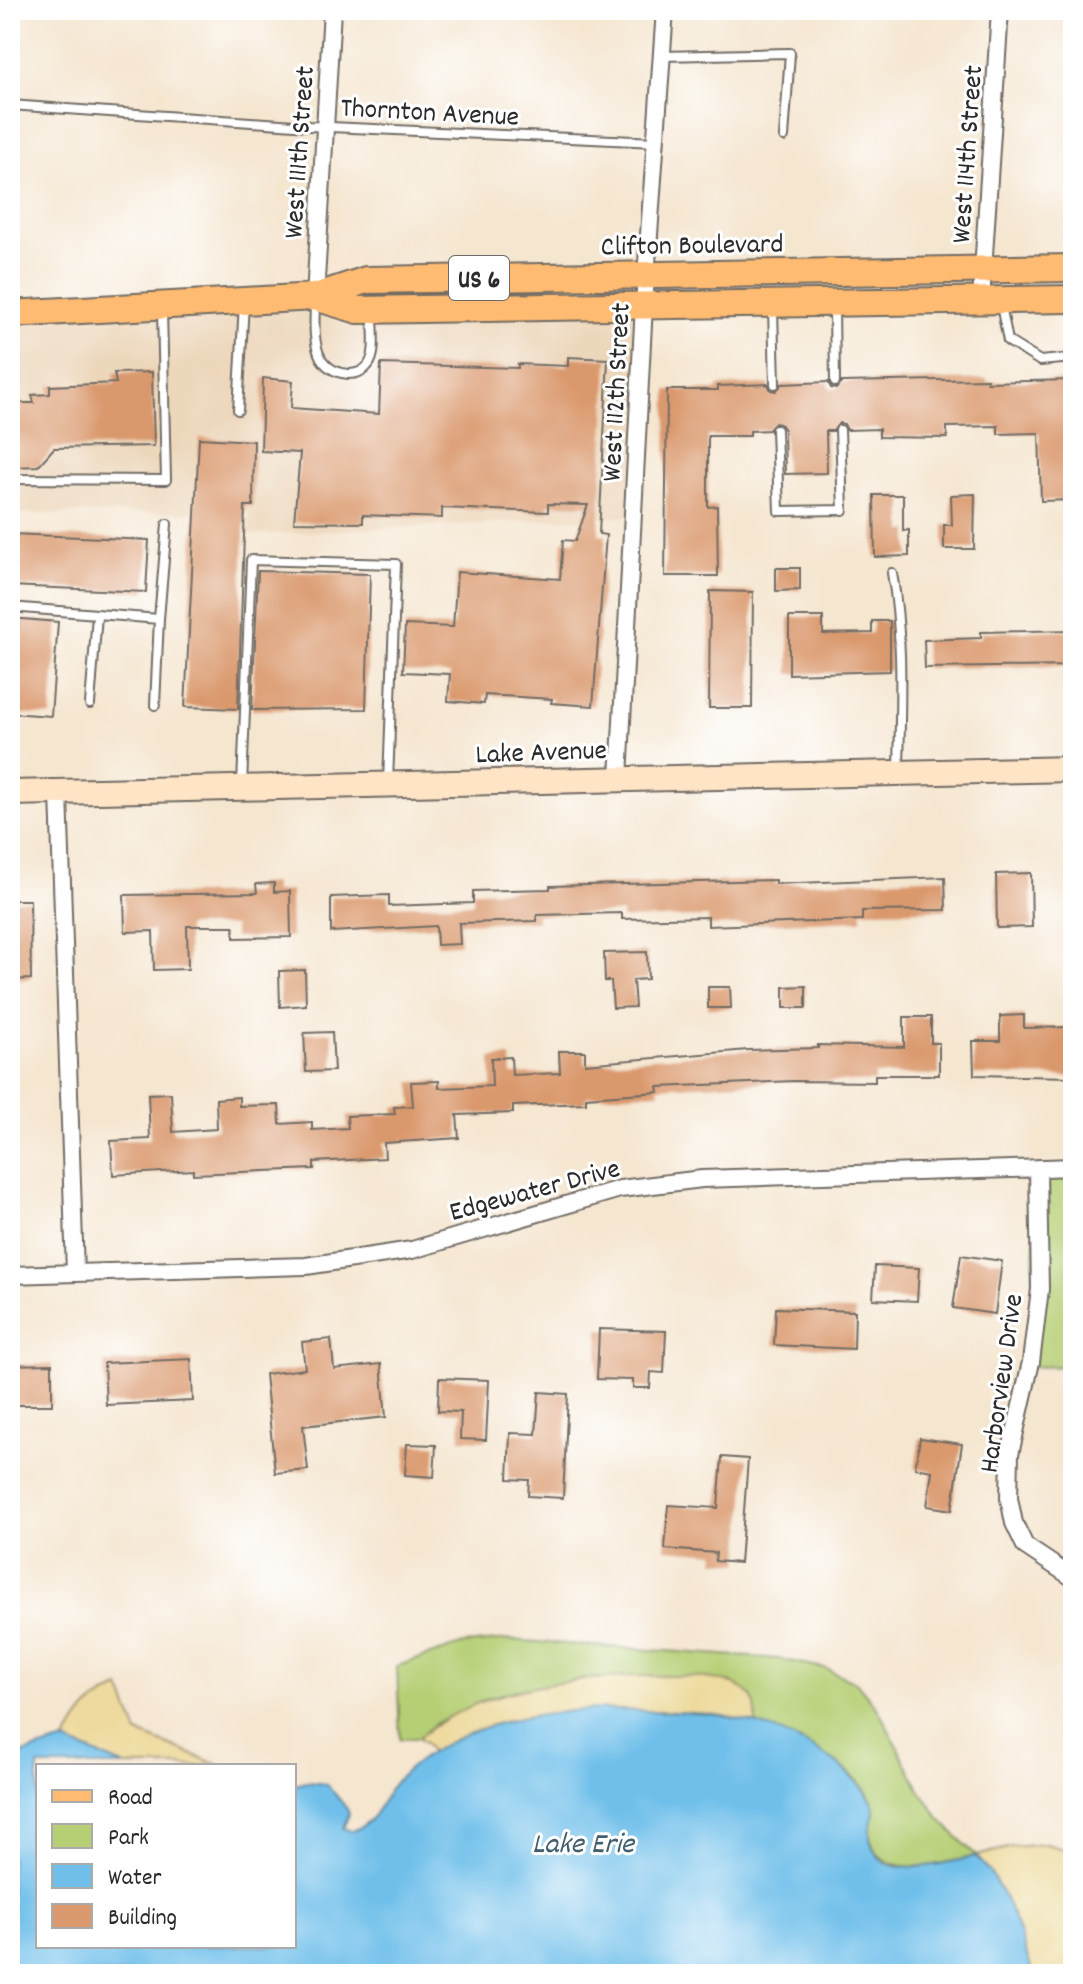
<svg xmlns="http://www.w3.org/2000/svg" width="1083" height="1984" font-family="Dekko,sans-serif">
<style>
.built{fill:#edd7bb}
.green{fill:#b6cf74;stroke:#707d50;stroke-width:2}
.sand{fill:#eeda9e;stroke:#8c8264;stroke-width:2}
.water{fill:#6fbfea;stroke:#4d758a;stroke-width:2}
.building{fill:#da996d}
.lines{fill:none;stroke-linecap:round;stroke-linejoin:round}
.lane-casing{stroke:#726c65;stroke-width:12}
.street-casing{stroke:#726c65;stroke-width:20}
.secondary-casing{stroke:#726c65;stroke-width:28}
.primary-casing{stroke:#726c65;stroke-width:30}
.lane{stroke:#fff;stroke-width:8}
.street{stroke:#fff;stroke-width:16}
.secondary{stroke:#ffe4c6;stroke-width:24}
.primary{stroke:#ffbb71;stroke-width:26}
.labels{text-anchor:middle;stroke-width:6;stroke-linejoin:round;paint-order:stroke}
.shield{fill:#fff;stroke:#6b6b6b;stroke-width:2}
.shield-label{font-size:26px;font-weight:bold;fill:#2b2b2b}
.street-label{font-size:28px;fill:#2b2b2b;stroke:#fff}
.water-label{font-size:30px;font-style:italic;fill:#435f6e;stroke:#fff}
</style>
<rect width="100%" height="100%" fill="#fff"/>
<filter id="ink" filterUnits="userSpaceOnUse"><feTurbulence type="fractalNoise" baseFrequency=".0125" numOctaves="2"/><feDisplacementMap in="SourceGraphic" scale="16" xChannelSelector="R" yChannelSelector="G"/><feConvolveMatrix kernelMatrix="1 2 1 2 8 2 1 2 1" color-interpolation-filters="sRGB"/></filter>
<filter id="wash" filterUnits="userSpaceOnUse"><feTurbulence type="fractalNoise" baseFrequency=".006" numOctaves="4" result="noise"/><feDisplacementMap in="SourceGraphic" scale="32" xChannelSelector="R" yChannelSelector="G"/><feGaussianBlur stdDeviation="1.8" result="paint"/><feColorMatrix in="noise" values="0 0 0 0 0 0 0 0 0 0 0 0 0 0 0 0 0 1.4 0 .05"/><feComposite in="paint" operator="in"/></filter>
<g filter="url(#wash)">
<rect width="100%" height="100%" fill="#f5e6d0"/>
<!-- built -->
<path class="built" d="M644,305L633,516L249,535V512L10,514V314Z"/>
<!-- green -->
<path class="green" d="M1073,1167V1366L1030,1367L1038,1168Z
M510,1640L779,1659L824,1668L856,1682L878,1709L919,1789L941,1820L976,1856C945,1863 878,1884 870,1836C868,1824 878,1815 872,1801C854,1763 793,1736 756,1726V1708L732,1683L685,1676L583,1679L517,1690L488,1698L436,1723L418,1738L400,1739L397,1666L464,1644Z"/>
<!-- sand -->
<path class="sand" d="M633,1676C661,1676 732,1672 750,1695C757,1703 756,1716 756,1726C721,1716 688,1714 652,1712C573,1708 500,1709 432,1754L427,1745L418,1738C479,1688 557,1681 633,1676Z
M120,1688L138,1733L221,1766H125L65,1741C82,1713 89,1701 120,1688Z
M1046,1844L1067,1850L1073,1858V1974H1033C1018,1935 1006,1886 976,1856L1012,1847Z"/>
<!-- water -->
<path class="water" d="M600,1709C640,1712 683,1710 723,1716C775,1725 839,1752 869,1797C879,1811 871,1818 870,1831C868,1842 877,1858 886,1863C905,1874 955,1861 976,1856C1006,1886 1020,1935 1033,1974H10V1757L65,1741L125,1766H38V1946H294V1785L307,1782L327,1784L347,1809L349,1814L343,1828L351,1831C379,1823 381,1796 399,1778C452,1725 529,1713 600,1709Z"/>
<g id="blocks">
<!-- building -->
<path class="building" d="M568,357L608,359L599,534L606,535L593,706L551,703L552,699L485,695L484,704L448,701L450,674L403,672L405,625L453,627L457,572L560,579L563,540L575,541L588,505L548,504V512L442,508V518L363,515V523L294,522L300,453L261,451L263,378L293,381L291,408L379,414L381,364L518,368V364L568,366Z
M152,372L154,446L54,448L38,466L12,467L11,403H34L32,395L50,394V386L116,383L114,373Z
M987,379V382L1073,380V500L1041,501L1039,433L998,434V426L947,427V438L879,437V429L847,430L844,424L839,423L833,431H826L827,473L785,474L784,430L780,424L775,423L769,430L750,431V436H708V507L717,506L718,576H665L667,390H718V386L768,384L771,390L776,391L782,384L828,382L831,388L836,389L842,382Z
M199,438L254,441L253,506H245L238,709L185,707Z
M975,494L974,549H944V525H952L951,495Z
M874,495H903V531L909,530V556L875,557Z
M12,534L149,540L146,592L10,586Z
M776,568H800V590L776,591Z
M258,571L370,574L366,709L252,710Z
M710,591L753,592L752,708H709Z
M789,617H823V634L872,633V621H890V671L789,674Z
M10,618L58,622L51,716L10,713Z
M1073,630V666L925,668L924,640L981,638V632Z
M1031,873L1032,927L997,928L996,874Z
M945,877L946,910L862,911V920L708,926V917L622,919V913L537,915V921L459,923L460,944L437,945L436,926L331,932V897L389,895V906L473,903V891L550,889V886L775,880V884Z
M274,883V892L290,891L291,937L234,938V926H187L188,969L154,970L153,931L125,932L124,895L257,893L256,884Z
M10,900H30L31,979L10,980Z
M647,952L648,979L633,980L635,1007L613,1008L611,981H605L604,953Z
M305,970L306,1005L280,1007L279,971Z
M806,986V1008H784V987Z
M708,987H730L731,1008H708Z
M1024,1015V1028L1073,1027V1077L974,1075L973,1041H1000V1016Z
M904,1017H931V1043H939V1075H875V1082L794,1081L658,1087L659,1092L586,1097V1103L513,1106V1113L457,1115L459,1138L384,1143L385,1158L314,1162V1169L193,1174V1170L113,1175L111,1141L150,1139L148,1094L171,1093L173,1132L217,1129L216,1099L239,1097V1106L279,1105L280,1124L312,1122V1130L348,1128L347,1116L395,1114L394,1107L413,1106L411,1082L439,1081V1088L492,1086L491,1058L511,1057L512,1075L560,1073L559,1051H585V1064L748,1050L818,1048V1045L904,1047Z
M332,1032L334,1071L306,1072L304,1033Z
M961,1255L1002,1261L995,1314L953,1308Z
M875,1266L919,1268L917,1301L873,1299Z
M776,1308L855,1311L854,1349L774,1345Z
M599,1329L666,1331L664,1373L651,1372L650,1388H633V1380L597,1379Z
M331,1339L334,1369L381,1364L386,1417L303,1426L308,1470L275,1473L265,1374L305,1369L302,1342Z
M191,1359L193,1401L106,1405L104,1363Z
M52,1364V1405H10V1365Z
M439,1378L489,1380L486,1440L460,1439L461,1412L438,1411Z
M539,1392L568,1394L563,1498L528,1496L529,1480L508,1479L510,1433L536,1434Z
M920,1438L962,1444L952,1510L927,1506L932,1471L915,1468Z
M407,1444L436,1445L434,1477L405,1475Z
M722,1457L748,1459L740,1563L715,1561L716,1553L665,1549L668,1505L718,1508Z"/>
</g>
</g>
<g filter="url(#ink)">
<use href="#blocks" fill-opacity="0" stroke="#726c65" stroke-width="2"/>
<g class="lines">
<defs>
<path id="lane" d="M662,56L790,53L784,137
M10,105L309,126L656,142
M315,301C315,318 312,342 321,358C333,379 369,381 373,353C375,341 373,327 373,315
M1001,305L1008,341L1040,361L1073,358
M834,307L835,382
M773,309L775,384
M238,410L244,303
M776,430L779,511L843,510L840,430
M10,479L166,480L162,310
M892,573C904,639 900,705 899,772
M10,607L159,619L167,524
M90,704L97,615
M155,705L159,619
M242,786L251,560L396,564L388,783"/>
<path id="street" d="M315,297L332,10
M981,301L1000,10
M619,778L644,305L665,10
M59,793L75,1273
M1038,1168L1040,1289L1031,1362L1010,1454L1009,1498L1014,1523L1025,1546L1073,1578
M10,1275L306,1266L412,1250L620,1189L702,1179L1073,1167"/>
<path id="secondary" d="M10,793L1073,769"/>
<path id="primary" d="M315,297L358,310L1073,299
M10,314L315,297L366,280L1073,268"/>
</defs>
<!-- lane casing -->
<use href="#lane" class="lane-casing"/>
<!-- street casing -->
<use href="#street" class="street-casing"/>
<!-- secondary casing -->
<use href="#secondary" class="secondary-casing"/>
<!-- primary casing -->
<use href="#primary" class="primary-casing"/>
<!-- lane -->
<use href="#lane" class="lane"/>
<!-- street -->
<use href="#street" class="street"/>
<!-- secondary -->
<use href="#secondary" class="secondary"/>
<!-- primary -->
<use href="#primary" class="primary"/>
</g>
</g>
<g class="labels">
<!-- shield labels -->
<rect class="shield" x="449" y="256" width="60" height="44" rx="6"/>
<g class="shield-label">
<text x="479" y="287">US 6</text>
</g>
<!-- street labels -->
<g class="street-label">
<text transform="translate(430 110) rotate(3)" y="10">Thornton Avenue</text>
<text transform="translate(297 152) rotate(-86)" y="10">West 111th Street</text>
<text transform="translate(965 154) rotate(-86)" y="10">West 114th Street</text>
<text transform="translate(692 243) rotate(-1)" y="10">Clifton Boulevard</text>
<text transform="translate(614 392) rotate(-87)" y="10">West 112th Street</text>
<text transform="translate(541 750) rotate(-2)" y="10">Lake Avenue</text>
<text transform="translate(534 1188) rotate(-15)" y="10">Edgewater Drive</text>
<text transform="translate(999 1383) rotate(-82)" y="10">Harborview Drive</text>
</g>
<!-- water labels -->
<g class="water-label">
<text x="583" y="1852">Lake Erie</text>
</g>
</g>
<!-- margin -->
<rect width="1083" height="1984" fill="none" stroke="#fff" stroke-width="40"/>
<!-- legend -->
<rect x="36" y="1764" width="260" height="184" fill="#ffffff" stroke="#aaaaaa" stroke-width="2"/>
<rect x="52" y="1790" width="40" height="12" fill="#ffbb71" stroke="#aaaaaa" stroke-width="2"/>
<text x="108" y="1804" font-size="24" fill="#2b2b2b">Road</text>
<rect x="52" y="1824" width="40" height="24" fill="#b6cf74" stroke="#aaaaaa" stroke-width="2"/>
<text x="108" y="1844" font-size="24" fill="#2b2b2b">Park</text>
<rect x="52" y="1864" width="40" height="24" fill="#6fbfea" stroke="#aaaaaa" stroke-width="2"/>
<text x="108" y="1884" font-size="24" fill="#2b2b2b">Water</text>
<rect x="52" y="1904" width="40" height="24" fill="#da996d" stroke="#aaaaaa" stroke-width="2"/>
<text x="108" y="1924" font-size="24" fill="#2b2b2b">Building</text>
</svg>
